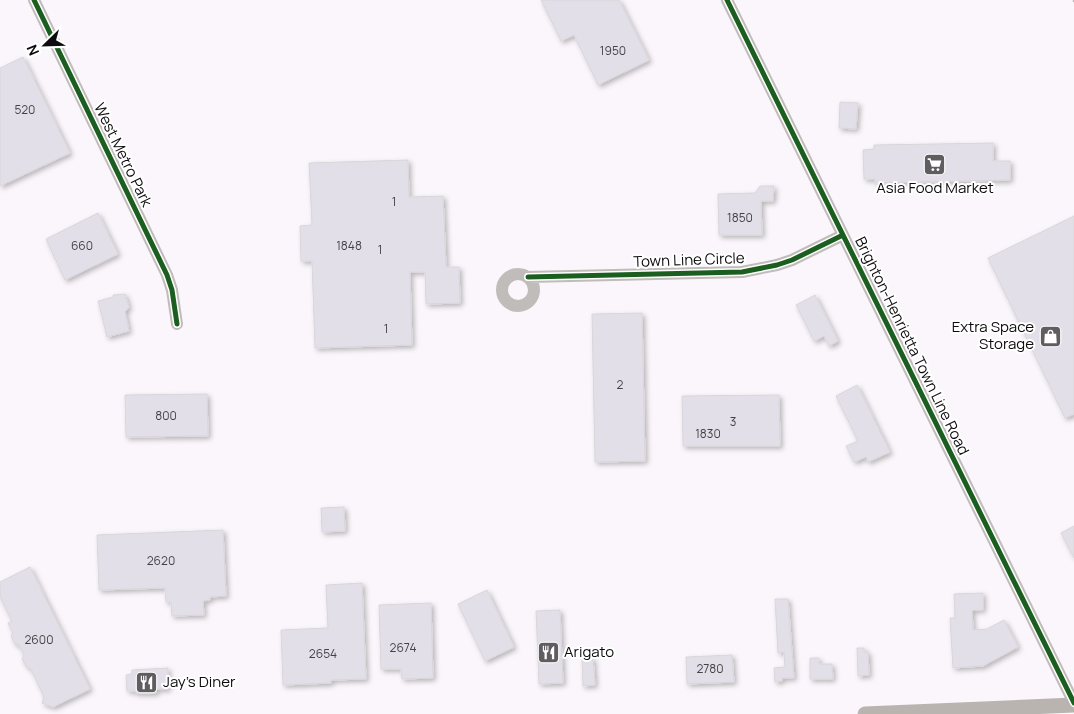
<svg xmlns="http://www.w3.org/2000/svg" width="1074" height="714" font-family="Manrope,sans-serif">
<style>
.building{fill:#e3dfe8;stroke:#d9d6da;filter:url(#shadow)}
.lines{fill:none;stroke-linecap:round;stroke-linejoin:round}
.minor{stroke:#c0bcba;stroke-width:12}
.major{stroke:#bab4b1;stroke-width:15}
.rail{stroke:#bbb9ba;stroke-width:2.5}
.cycleway-casing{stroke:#fff;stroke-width:8}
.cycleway{stroke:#1b5e20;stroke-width:5}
.labels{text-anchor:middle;stroke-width:4;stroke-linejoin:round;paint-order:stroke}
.number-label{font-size:12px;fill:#454246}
.street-label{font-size:15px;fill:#0d0b0d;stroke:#fff}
.poi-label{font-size:15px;fill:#0d0b0d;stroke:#fff;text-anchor:start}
</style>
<defs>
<filter id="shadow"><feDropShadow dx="2.5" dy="2.5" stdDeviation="2.5" flood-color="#0004"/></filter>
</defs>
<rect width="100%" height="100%" fill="#fbf6fb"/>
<!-- building -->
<path class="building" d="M541,0H619L649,60L598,85L574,35L561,41Z
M23,57L70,153L0,186V68Z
M840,102L858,103L856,129L839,128Z
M993,143V161H1010V180L875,183V179H864L863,150L874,149V145Z
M408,160L409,197L443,196L446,267H459L460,303L426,304L425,272H410L412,345L315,348L312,261H301L300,226L312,225L309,163Z
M760,186H774L773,201H761L762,235H719L718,194L755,193Z
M98,213L118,254L65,280L46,239Z
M1074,216V414L1065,418L988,258Z
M125,294L129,307L125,312L129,331L107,337L98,301L113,297V295Z
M815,295L838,341L829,346L824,336L814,341L796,305Z
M642,313L645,461L595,462L592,314Z
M857,385L890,452L868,462L866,457L854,462L846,446L858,441L836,396Z
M207,394L208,436L126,437L125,395Z
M779,395L780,446H683L682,396Z
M344,507L345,531L322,532L321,508Z
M1074,526V558L1061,533Z
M223,530L226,596L210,597V600L203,601L204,615L172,616L171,602H166L165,588L99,590L97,535Z
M30,567L90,689L53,707L42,703L44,697L31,669L26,666L22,659L24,655L19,645L15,644L11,636L13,633L8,623L12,621L0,597V582Z
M362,583L366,679L331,680V683L283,685L281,630L328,628L326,585Z
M487,590L514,647L485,661L458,604Z
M983,593V610H972L973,630L987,629L1004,620L1018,647L983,666L953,668L950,618H955L954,594Z
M775,599H788L794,678H782V681L775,682L774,668L785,667L784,652L778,653Z
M431,603L433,678L402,679L401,669H381L379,605Z
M560,610L563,683L539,684L536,611Z
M857,648H864V652H868L869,675L858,676Z
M732,655L734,682L687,684L686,657Z
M593,658L595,685L583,686L582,659Z
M810,658H819V664H832L833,679H810Z
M168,668V689H156V693H136L135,691H127L126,675L132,674V670Z"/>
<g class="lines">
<!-- minor -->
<path class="minor" d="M34,0L167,275L172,290L177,324
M727,0L1074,703
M502 290a16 16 0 1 1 32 0a16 16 0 1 1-32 0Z
M528,277L742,272L777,265L792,260L843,235"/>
<!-- major -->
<path class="major" d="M865,714L1074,705"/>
<!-- rail -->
<path class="rail" d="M1074,0V1"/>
<defs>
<path id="cycleway" d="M34,0L167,275L172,290L177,324
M727,0L1074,703
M528,277L742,272L777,265L792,260L843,235"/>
</defs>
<!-- cycleway casing -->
<use href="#cycleway" class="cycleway-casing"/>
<!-- cycleway -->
<use href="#cycleway" class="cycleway"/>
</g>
<!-- icons -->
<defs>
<symbol id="supermarket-square" viewBox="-11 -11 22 22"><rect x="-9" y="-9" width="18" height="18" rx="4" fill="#605d60" stroke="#fff"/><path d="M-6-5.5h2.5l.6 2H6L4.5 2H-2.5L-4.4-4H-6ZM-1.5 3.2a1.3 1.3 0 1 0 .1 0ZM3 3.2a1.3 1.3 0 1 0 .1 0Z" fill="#fff"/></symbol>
<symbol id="shop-square" viewBox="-11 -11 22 22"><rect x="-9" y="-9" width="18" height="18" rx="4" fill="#605d60" stroke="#fff"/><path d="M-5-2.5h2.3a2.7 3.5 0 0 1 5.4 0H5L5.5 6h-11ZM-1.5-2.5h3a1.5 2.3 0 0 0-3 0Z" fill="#fff"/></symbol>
<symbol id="restaurant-square" viewBox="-11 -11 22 22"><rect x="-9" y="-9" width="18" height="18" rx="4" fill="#605d60" stroke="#fff"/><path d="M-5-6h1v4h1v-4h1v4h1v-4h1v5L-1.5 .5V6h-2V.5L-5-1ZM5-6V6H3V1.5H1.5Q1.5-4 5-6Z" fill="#fff"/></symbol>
</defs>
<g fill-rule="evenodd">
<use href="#supermarket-square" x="922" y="152" width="25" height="25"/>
<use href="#shop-square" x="1038" y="324" width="25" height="25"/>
<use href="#restaurant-square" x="536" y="640" width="25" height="25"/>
<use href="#restaurant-square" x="134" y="670" width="25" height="25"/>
</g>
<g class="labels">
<!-- number labels -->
<g class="number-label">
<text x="613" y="55">1950</text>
<text x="25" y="114">520</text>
<text x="394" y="206">1</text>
<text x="740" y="222">1850</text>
<text x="82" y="250">660</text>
<text x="349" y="250">1848</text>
<text x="380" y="254">1</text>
<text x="386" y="333">1</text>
<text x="620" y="389">2</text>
<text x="166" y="420">800</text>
<text x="733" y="426">3</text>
<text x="708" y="438">1830</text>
<text x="161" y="565">2620</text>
<text x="39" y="644">2600</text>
<text x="403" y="652">2674</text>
<text x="323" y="658">2654</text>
<text x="710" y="673">2780</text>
</g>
<!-- street labels -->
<g class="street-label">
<text transform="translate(123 155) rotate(64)" y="5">West Metro Park</text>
<text transform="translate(689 260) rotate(-2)" y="5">Town Line Circle</text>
<text transform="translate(912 346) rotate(64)" y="5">Brighton-Henrietta Town Line Road</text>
</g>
<!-- poi labels -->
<g class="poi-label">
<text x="935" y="193" text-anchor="middle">Asia Food Market</text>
<text x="1034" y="332" text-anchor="end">Extra Space<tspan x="1034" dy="17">Storage</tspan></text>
<text x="564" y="657">Arigato</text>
<text x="163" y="687">Jay's Diner</text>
</g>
</g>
<!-- north arrow -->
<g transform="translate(45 45) rotate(247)" stroke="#ffffff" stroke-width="4" paint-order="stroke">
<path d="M0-4L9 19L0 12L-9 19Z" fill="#0d0b0d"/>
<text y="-8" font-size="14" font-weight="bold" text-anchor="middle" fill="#0d0b0d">N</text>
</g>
</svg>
